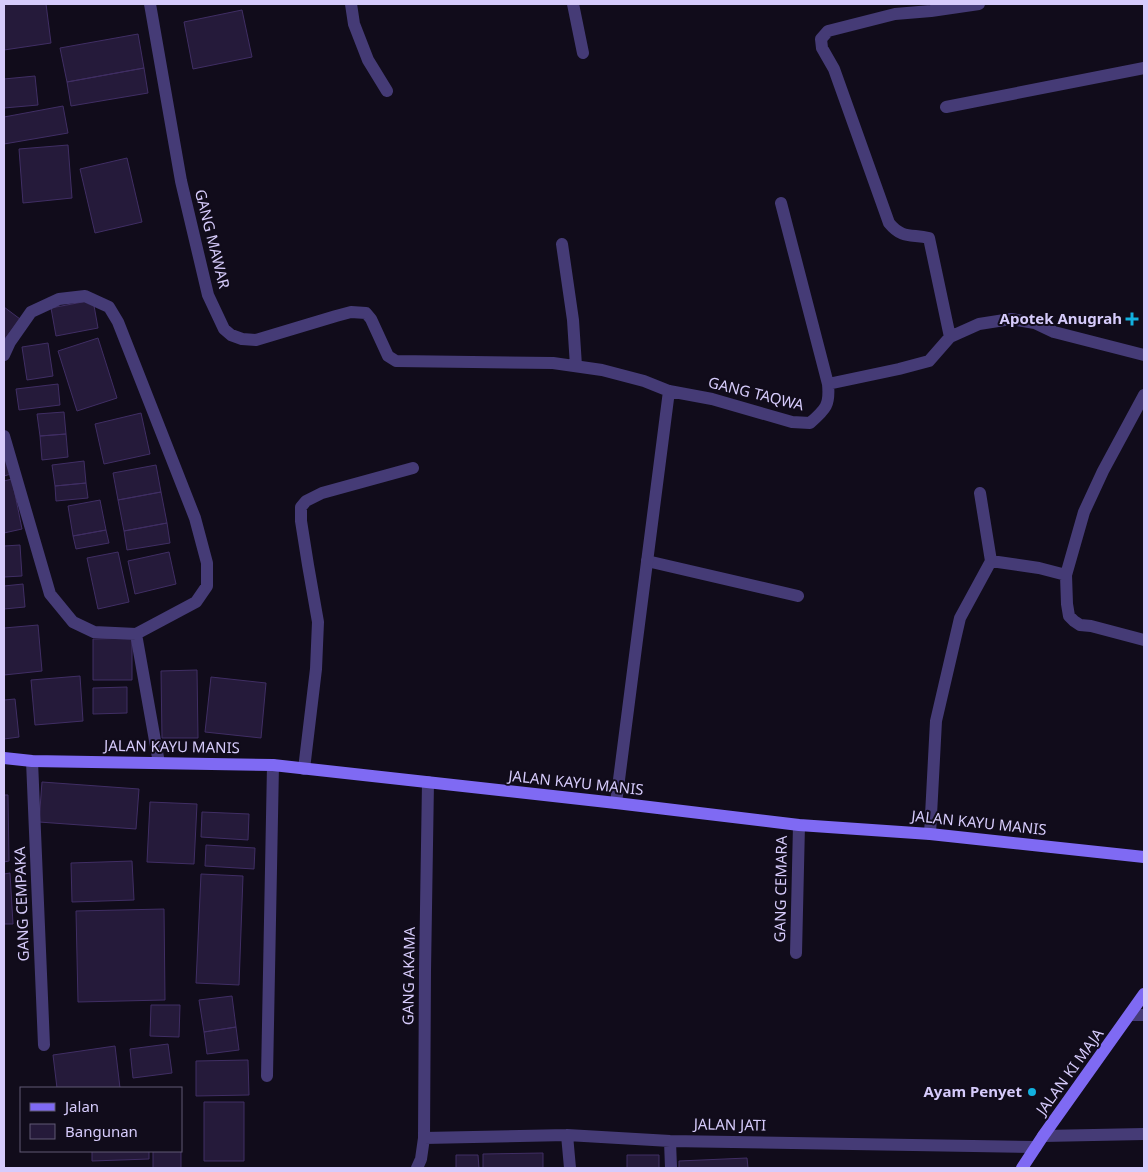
<svg xmlns="http://www.w3.org/2000/svg" width="1148" height="1172" font-family="'Noto Sans',sans-serif">
<style>
.building{fill:#251a3a;stroke:#402e64}
.lines{fill:none;stroke-linecap:round;stroke-linejoin:round}
.lane{stroke:#453b76;stroke-width:12}
.street{stroke:#453b76;stroke-width:12}
.secondary{stroke:#7f6af3;stroke-width:12}
.poi-dot{fill:#12b1df;stroke:#110c1b;stroke-width:2}
.labels{text-anchor:middle;stroke-width:4;stroke-linejoin:round;paint-order:stroke}
.street-label{font-size:15px;fill:#d6cbfb;stroke:#110c1b}
.poi-label{font-size:15px;font-weight:bold;fill:#d6cbfb;stroke:#110c1b;text-anchor:end}
</style>
<rect width="100%" height="100%" fill="#110c1b"/>
<!-- building -->
<path class="building" d="M4,4H46L51,43L4,50Z
M242,10L252,57L193,69L184,22Z
M138,34L144,68L67,82L60,48Z
M144,68L148,93L71,106L67,82Z
M35,76L38,105L4,108V79Z
M63,106L68,133L4,144V117Z
M68,145L72,198L23,203L19,149Z
M127,158L142,222L95,233L80,169Z
M93,300L98,328L56,336L51,308Z
M4,307L20,319L4,340Z
M98,338L117,398L77,411L58,351Z
M48,343L53,376L27,380L22,347Z
M58,384L60,405L19,410L16,389Z
M64,412L66,434L40,436L37,414Z
M141,413L150,454L104,464L95,424Z
M66,434L68,457L42,460L40,436Z
M4,450L11,474L4,476Z
M84,461L86,483L55,486L52,465Z
M156,465L161,492L118,500L113,473Z
M12,479L22,529L4,533V481Z
M86,483L88,498L56,501L55,486Z
M161,492L167,523L124,531L118,500Z
M100,500L106,530L73,536L68,506Z
M167,523L170,543L127,550L124,531Z
M106,530L109,543L76,549L73,536Z
M20,545L22,576L4,577V546Z
M118,552L129,602L98,609L87,558Z
M169,552L176,584L135,594L128,561Z
M23,584L25,607L4,609V586Z
M38,625L42,671L4,675V628Z
M132,638V680H93V639Z
M197,670L198,738H162L161,671Z
M80,676L83,721L35,725L31,680Z
M211,677L266,683L261,738L205,732Z
M127,687V713L93,714V688Z
M15,699L19,737L4,739V700Z
M42,782L139,789L136,829L39,822Z
M4,795H8L9,861L4,862Z
M150,802L197,804L194,864L147,862Z
M202,812L249,814L248,840L201,837Z
M206,845L255,848L254,869L205,866Z
M132,861L134,900L72,902L71,863Z
M10,873L13,924H4V874Z
M201,874L243,876L239,985L196,983Z
M164,909L165,1000L78,1002L76,911Z
M232,996L236,1027L204,1032L199,1000Z
M151,1005H180L179,1037L150,1036Z
M236,1027L239,1050L207,1054L204,1032Z
M168,1044L172,1073L133,1078L130,1049Z
M115,1046L120,1088H57L53,1055Z
M248,1060L249,1095L196,1096V1061Z
M204,1102H244V1161H204Z
M92,1151H149V1159L92,1161Z
M153,1151H181V1168H153Z
M543,1153V1168H483V1154Z
M456,1155H478L479,1168H456Z
M627,1155H659V1168H627Z
M747,1158L748,1168H679V1161Z"/>
<g class="lines">
<!-- lane -->
<path class="lane" d="M647,561L798,596"/>
<!-- street -->
<path class="street" d="M150,4L181,181L208,295L224,329L231,335L242,339L256,340L336,316L351,312L366,313L371,319L388,356L396,361L553,363L602,370L644,381L669,391L712,399L792,422L810,423C826,409 830,405 828,384L781,203
M351,4L354,24L368,60L387,91
M573,4L583,53
M946,107L1144,68
M562,244L573,320L576,366
M950,337L929,238C911,234 902,239 889,223L834,69L822,48L821,39L828,31L895,14L931,11L979,4
M4,355L10,342L31,312L59,299L85,296L109,307L118,322L195,518L207,563V586L196,602L136,634L159,763
M828,384L899,369L929,361L950,337L979,324L1011,319L1035,323L1054,332L1144,355
M1144,395L1103,471L1084,512L1066,575L1067,604L1069,616L1074,621L1080,625L1091,626L1144,640
M4,436L50,594L73,622L94,632L136,634
M991,561L1039,568L1066,575
M32,761L44,1045
M304,769L316,669L318,622L308,565L301,521V507L306,501L322,493L413,468
M616,803L669,391
M930,834L936,721L960,618L991,561L980,493
M796,953L799,825
M1131,1015H1144
M267,1076L273,765
M567,1135L570,1168
M1043,1136L1144,1134
M424,1138L567,1135L670,1141L1036,1147
M670,1141L671,1168
M417,1168L421,1159L424,1138L425,971L428,782"/>
<!-- secondary -->
<path class="secondary" d="M4,758L32,761L273,765L616,803L799,825L930,834L1144,857
M1022,1168L1043,1136L1144,994"/>
</g>
<!-- markers -->
<g class="poi-dot">
<path d="M1129.5 311.5h5v5h5v5h-5v5h-5v-5h-5v-5h5z"/>
<circle cx="1032" cy="1092" r="5"/>
</g>
<g class="labels">
<!-- street labels -->
<g class="street-label">
<text transform="translate(212 239) rotate(76)" y="5">GANG MAWAR</text>
<text transform="translate(756 394) rotate(14)" y="5">GANG TAQWA</text>
<text transform="translate(172 747) rotate(1)" y="5">JALAN KAYU MANIS</text>
<text transform="translate(576 783) rotate(6)" y="5">JALAN KAYU MANIS</text>
<text transform="translate(979 823) rotate(6)" y="5">JALAN KAYU MANIS</text>
<text transform="translate(781 889) rotate(-89)" y="5">GANG CEMARA</text>
<text transform="translate(22 904) rotate(-92)" y="5">GANG CEMPAKA</text>
<text transform="translate(409 976) rotate(-89)" y="5">GANG AKAMA</text>
<text transform="translate(1070 1072) rotate(-54)" y="5">JALAN KI MAJA</text>
<text transform="translate(730 1125) rotate(1)" y="5">JALAN JATI</text>
</g>
<!-- poi labels -->
<g class="poi-label">
<text x="1122" y="324">Apotek Anugrah</text>
<text x="1022" y="1097">Ayam Penyet</text>
</g>
</g>
<!-- border -->
<rect width="1148" height="1172" fill="none" stroke="#d6cbfb" stroke-width="10"/>
<!-- legend -->
<rect x="20" y="1087" width="162" height="65" fill="#110c1b" stroke="#605875"/>
<rect x="30" y="1103" width="25" height="8" fill="#7f6af3" stroke="#605875"/>
<text x="65" y="1112" font-size="15" fill="#d6cbfb">Jalan</text>
<rect x="30" y="1124" width="25" height="15" fill="#251a3a" stroke="#605875"/>
<text x="65" y="1137" font-size="15" fill="#d6cbfb">Bangunan</text>
</svg>
